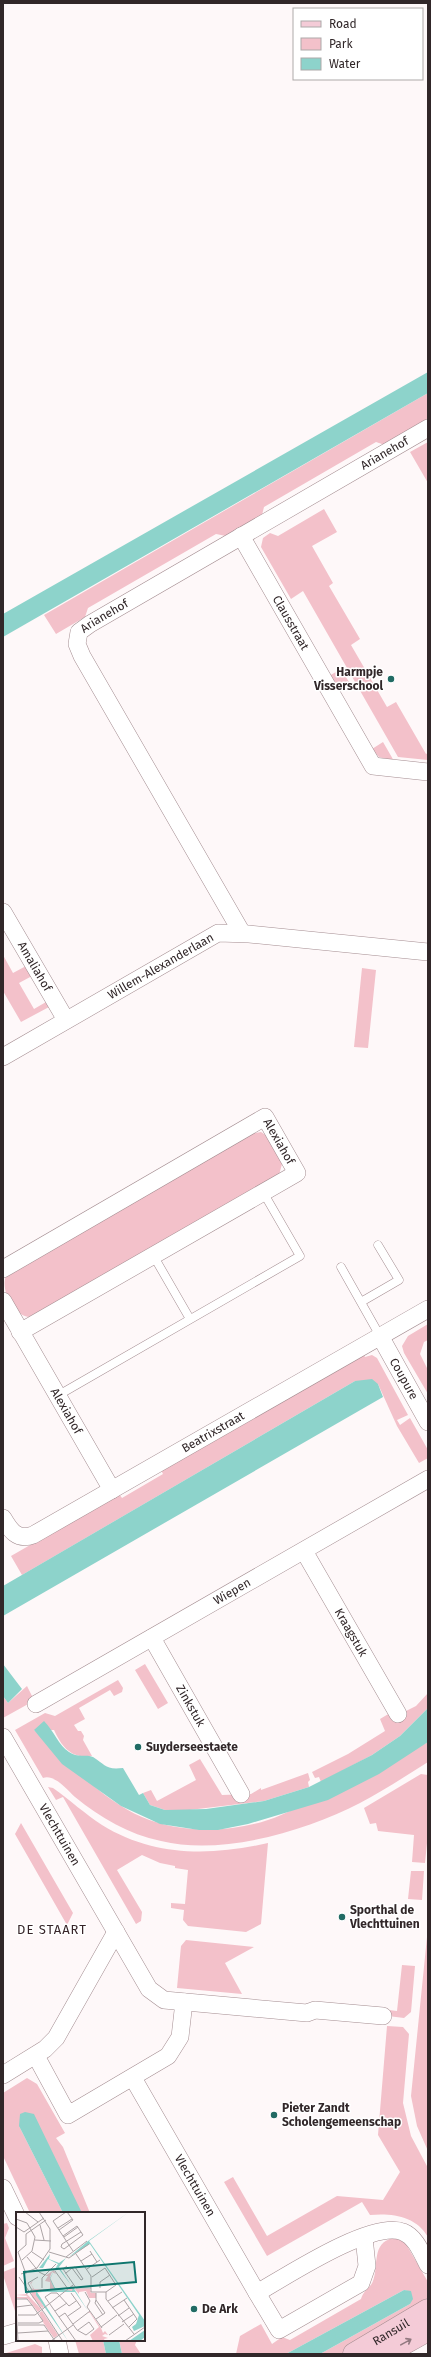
<svg xmlns="http://www.w3.org/2000/svg" width="431" height="2357" font-family="'Fira Sans',sans-serif">
<style>
.green{fill:#f3c1ca}
.water{fill:#8dd3cb}
.lines{fill:none;stroke-linecap:round;stroke-linejoin:round}
.lane-casing{stroke:#a48d91;stroke-width:9}
.street-casing{stroke:#a48d91;stroke-width:18}
.secondary-casing{stroke:#a48d91;stroke-width:23}
.lane{stroke:#fff;stroke-width:8}
.street{stroke:#fff;stroke-width:17}
.secondary{stroke:#f4cbd7;stroke-width:22}
.oneway{stroke:#927980}
.poi-dot{fill:#216b64;stroke:#fff;stroke-width:1.5}
.labels{text-anchor:middle;stroke-width:3;stroke-linejoin:round;paint-order:stroke}
.street-label{font-size:12px;fill:#312729;stroke:#fff}
.poi-label{font-size:12px;font-weight:bold;fill:#312729;stroke:#fff;text-anchor:start}
.neighbourhood-label{font-size:13px;letter-spacing:1px;fill:#372529;stroke:#fff}
.inset-road{fill:none;stroke:#aca4a6;stroke-width:1}
.view{fill:#0f766e;fill-opacity:0.15;stroke:#0f766e;stroke-width:2}
.inset-edge{fill:none;stroke:#312729;stroke-width:2}
</style>
<rect width="100%" height="100%" fill="#fef8f9"/>
<!-- green -->
<path class="green" d="M428,393V420L385,445L376,442L264,507L262,515L226,536L216,534L88,608L85,617L56,634L44,615Z
M428,442V483L410,452Z
M324,509L337,532L312,546L333,583L329,586L360,639L351,645L387,707L396,702L426,754L428,753V760L398,757L303,591L291,599L261,547L263,538L270,533L278,536Z
M341,669L349,682L337,689L329,676Z
M383,742L394,761L379,757L372,749Z
M3,955L13,973L26,966L32,976L19,983L34,1009L46,1002L49,1007L21,1022L3,991Z
M362,968L376,970L368,1048L354,1047Z
M261,1132L267,1136L282,1164L279,1175L29,1317C14,1316 0,1290 6,1276L250,1134Z
M428,1324V1340L424,1342L420,1354L428,1370V1394L404,1353L402,1346L408,1336Z
M363,1353L365,1357L372,1355L377,1358L408,1415L397,1420L400,1425L410,1418L428,1450V1458L419,1463L397,1426L378,1384L355,1381L22,1575L11,1556L119,1494L122,1498L163,1474L161,1470Z
M145,1664L168,1703L158,1709L135,1670Z
M118,1680L123,1688L122,1692L114,1696L110,1690L79,1708L85,1719L74,1725L78,1731H81L84,1736L83,1740L92,1756C71,1759 62,1747 54,1730H34C67,1760 100,1799 142,1817C183,1835 240,1833 281,1815C302,1806 323,1795 344,1784C372,1770 400,1757 428,1742V1762C406,1776 384,1790 360,1803C305,1831 223,1856 161,1841C128,1834 101,1818 75,1797C67,1790 55,1774 43,1778L15,1730L45,1713L55,1716Z
M27,1686L33,1698L30,1703L3,1718V1696L8,1703Z
M428,1693V1708L400,1736L372,1755L321,1782L319,1777L315,1778L312,1772L348,1754L385,1731L380,1719L390,1713L394,1717L416,1706Z
M200,1759L222,1795L251,1794L261,1788V1790L308,1773L310,1780L308,1782L309,1787L264,1801L181,1811L165,1810L150,1805L143,1793L151,1790L157,1801L196,1780L189,1765Z
M421,1774L428,1775V1833L425,1863L412,1862L414,1835L378,1831L376,1823L370,1824L364,1808Z
M48,1787L53,1788C70,1800 85,1814 102,1825C154,1857 211,1856 268,1843L261,1924L246,1932L188,1926L183,1920L184,1910L171,1908V1903L185,1904L188,1870L175,1868V1866L160,1863L142,1855L117,1870L142,1912L141,1921L136,1924L63,1797L56,1800Z
M21,1823L73,1913L67,1925L15,1834Z
M411,1871H424L422,1900L408,1899Z
M428,1927V2151L417,2126L411,2096Z
M186,1940L254,1947L225,1963L242,1994L177,1988L181,1946Z
M402,1965L415,1966L411,2012L404,2018L388,2016L389,2010L397,2011Z
M387,2026L403,2027L409,2034L403,2103L411,2136L428,2168V2237C416,2216 392,2213 370,2215L362,2202L267,2256L224,2182L233,2177L267,2236L337,2196L383,2200L400,2172L378,2135Z
M27,2078L37,2084L65,2133L56,2138L63,2147L90,2213H82L19,2126L63,2213H30L3,2156V2093Z
M7,2223L9,2228L5,2238L14,2261L3,2266V2224Z
M393,2238L399,2239L406,2244L428,2282V2305L345,2354H320L410,2304L411,2292L404,2290L286,2354H236L240,2336L261,2324L272,2344L282,2337L290,2340L361,2299C364,2289 370,2289 373,2281C379,2266 371,2243 393,2238Z
M16,2267L17,2270V2317L3,2275V2272Z
M75,2340H103L106,2354H79Z
M119,2340H137L135,2345L141,2354H122Z
M35,2344L42,2347V2354H3Z"/>
<!-- water -->
<path class="water" d="M428,372V393L3,637V614Z
M372,1379L378,1384L383,1397L3,1616V1586L355,1381Z
M3,1664L22,1689L8,1703L3,1696Z
M428,1708V1742L379,1774L328,1800L248,1824L218,1830H199L160,1824L121,1806L62,1764L34,1730L44,1721C54,1731 59,1746 69,1752C77,1758 87,1754 93,1757C106,1765 105,1770 123,1768L139,1795L143,1793L150,1805L165,1810L206,1809L264,1801L309,1787L372,1755L400,1736Z
M25,2112L34,2114L82,2213H63L19,2126L20,2114Z
M404,2290L411,2291L413,2299L410,2304L320,2354H286Z
M103,2340H119L122,2354H106Z"/>
<g class="lines">
<defs>
<path id="lane" d="M153,1255L190,1319
M341,1267L380,1336
M361,1302L399,1280L378,1245
M57,1396L300,1256L263,1192"/>
<g id="street">
<path id="s1" d="M241,536L373,766L428,772"/>
<path id="s2" d="M3,912L66,1020"/>
<path id="s3" d="M242,933L82,656L77,644L79,632L90,624L428,428"/>
<path id="s4" d="M3,1057L218,933L249,934L428,952"/>
<path id="s5" d="M3,1269L265,1117L297,1173L20,1332"/>
<path id="s6" d="M3,1301L112,1490"/>
<path id="s7" d="M380,1336L428,1422"/>
<path id="s8" d="M3,1518C10,1530 17,1541 33,1535L428,1309"/>
<path id="s9" d="M304,1551L398,1714"/>
<path id="s10" d="M152,1638L241,1794"/>
<path id="s11" d="M36,1704L428,1479"/>
<path id="s12" d="M3,1737L149,1989L164,2000L307,2013L315,2010L383,2016"/>
<path d="M36,2056L68,2115L168,2056L180,2037L184,2002"/>
<path d="M3,2075L45,2049L56,2038L116,1932"/>
<path id="s13" d="M133,2078L257,2293C285,2277 373,2219 403,2232C416,2237 422,2254 428,2265"/>
<path d="M3,2188L17,2217"/>
<path d="M257,2293L279,2330L361,2283L367,2266L364,2237"/>
<path d="M3,2336L17,2332"/>
<path d="M57,2340L60,2354"/>
</g>
<g id="secondary">
<path id="s14" d="M354,2354L428,2310"/>
<path d="M385,2354L428,2330"/>
</g>
</defs>
<!-- lane casing -->
<use href="#lane" class="lane-casing"/>
<!-- street casing -->
<use href="#street" class="street-casing"/>
<!-- secondary casing -->
<use href="#secondary" class="secondary-casing"/>
<!-- lane -->
<use href="#lane" class="lane"/>
<!-- street -->
<use href="#street" class="street"/>
<!-- secondary -->
<use href="#secondary" class="secondary"/>
</g>
<!-- one-way arrows -->
<defs><path id="oneway-shaft" d="M-6 0H5M1.5-3L5.5 0L1.5 3" fill="none" stroke-width="1.6" stroke-linecap="round" stroke-linejoin="round"/></defs>
<use class="oneway" href="#oneway-shaft" transform="translate(406 2342) rotate(-29)"/>
<!-- markers -->
<g class="poi-dot">
<circle cx="391" cy="679" r="4"/>
<circle cx="138" cy="1747" r="4"/>
<circle cx="342" cy="1917" r="4"/>
<circle cx="274" cy="2115" r="4"/>
<circle cx="194" cy="2309" r="4"/>
</g>
<g class="labels">
<!-- street labels -->
<g class="street-label">
<text dy="4" stroke="none"><textPath href="#s3" startOffset="699">Arianehof</textPath></text>
<text dy="4" stroke="none"><textPath href="#s3" startOffset="375">Arianehof</textPath></text>
<text dy="4" stroke="none"><textPath href="#s1" startOffset="100">Clausstraat</textPath></text>
<text dy="4" stroke="none"><textPath href="#s2" startOffset="63">Amaliahof</textPath></text>
<text dy="4" stroke="none"><textPath href="#s4" startOffset="182">Willem-Alexanderlaan</textPath></text>
<text dy="4" stroke="none"><textPath href="#s5" startOffset="331">Alexiahof</textPath></text>
<text dy="4" stroke="none"><textPath href="#s7" startOffset="49">Coupure</textPath></text>
<text dy="4" stroke="none"><textPath href="#s6" startOffset="127">Alexiahof</textPath></text>
<text dy="4" stroke="none"><textPath href="#s8" startOffset="246">Beatrixstraat</textPath></text>
<text dy="4" stroke="none"><textPath href="#s11" startOffset="226">Wiepen</textPath></text>
<text dy="4" stroke="none"><textPath href="#s9" startOffset="94">Kraagstuk</textPath></text>
<text dy="4" stroke="none"><textPath href="#s10" startOffset="78">Zinkstuk</textPath></text>
<text dy="4" stroke="none"><textPath href="#s12" startOffset="113">Vlechttuinen</textPath></text>
<text dy="4" stroke="none"><textPath href="#s13" startOffset="124">Vlechttuinen</textPath></text>
<text dy="4" stroke="none"><textPath href="#s14" startOffset="43">Ransuil</textPath></text>
</g>
<!-- poi labels -->
<g class="poi-label">
<text x="383" y="676" text-anchor="end">Harmpje<tspan x="383" dy="14">Visserschool</tspan></text>
<text x="146" y="1751">Suyderseestaete</text>
<text x="350" y="1914">Sporthal de<tspan x="350" dy="14">Vlechttuinen</tspan></text>
<text x="282" y="2112">Pieter Zandt<tspan x="282" dy="14">Scholengemeenschap</tspan></text>
<text x="202" y="2313">De Ark</text>
</g>
<!-- neighbourhood labels -->
<g class="neighbourhood-label">
<text x="52" y="1934">DE STAART</text>
</g>
</g>
<!-- overview -->
<g transform="translate(16 2212)">
<rect width="129" height="129" fill="#fef8f9"/>
<path d="M38,58L40,62L36,60L34,65L39,78L20,81L28,95L26,96L16,85L15,79L17,76L14,71L17,69L15,72L18,77H34V70L29,69L32,64H29ZM57,74L59,77H74L75,81H80V86H73L70,79L63,80V82L57,75V79H50ZM11,82L25,97L22,100L12,87L0,86V85H10L12,84L0,83ZM26,99L42,123L38,126L28,112L23,101ZM74,100L85,116L87,121L89,119L92,123L89,122L86,124L92,126L88,127L89,129H77L74,123L83,115L74,101H71Z" fill="#f3c1ca"/>
<path d="M113,0L73,29L129,109V114L118,119L116,115L120,112L123,103L74,32L53,45L72,29ZM34,42L33,47L43,51L50,46L43,55L55,73L42,56L39,57L42,52L32,47L27,56H23ZM38,59L34,66L39,76L56,79L57,75L72,99L59,80H21L52,129L20,83V79H22L39,78L34,67ZM129,118V125L124,129H113Z" fill="#8dd3cb"/>
<path class="inset-road" d="M9,0L22,10M50,0L37,9L57,39M0,7L11,11L19,25L16,39L6,48M24,13L28,28M0,15L8,20L28,6M42,16L56,7M43,18L57,8L51,0M47,24L61,14L67,23L48,37L45,35L46,32L65,20M48,25L62,15M19,28L35,29M74,39L81,50M16,40L28,48M33,40L53,46L73,32M60,42L75,64V80H90L100,73L89,56L76,65M11,45L23,60L29,63M50,45L71,29M65,49L76,42M51,54L47,57L60,76H75M71,57L84,48M39,59L52,77M49,61H50L56,56H57L59,55L67,67L65,68L56,56M5,62L21,56L34,37V17L23,0M10,62L2,40L10,33V22L30,8M3,65L29,102M26,76V66L40,52M84,76V70L94,63M69,80L74,89L71,95L86,116M90,80V87L118,122M10,82L16,78L12,71L22,65M0,87H11L16,93L0,95M80,88L79,91L87,103M108,88L121,107L113,115M92,89L106,80M0,94L2,129M96,96L111,86M39,99L51,91M29,102L46,128M2,103H19L57,73M52,104L65,95L55,81M102,104L113,96M43,105L29,85L35,81H41L53,94L60,89M43,105L49,101L61,118L70,123M43,105L60,129M80,107L89,101L80,88V81M106,110L118,102M2,111H23L27,109L16,93M57,112L74,99M2,113H28L39,129M85,115L101,103M62,118L73,110L78,117L70,123M2,121L32,119M93,123L108,112M35,129L57,113M109,129L129,115"/>
<path class="view" d="M118,50L120,70L10,80L8,60Z"/>
<rect width="129" height="129" class="inset-edge"/>
</g>
<!-- border -->
<rect width="431" height="2357" fill="none" stroke="#312729" stroke-width="8"/>
<!-- legend -->
<rect x="293" y="8" width="130" height="72" fill="#ffffff" stroke="#ada9a9"/>
<rect x="301" y="21" width="20" height="6" fill="#f4cbd7" stroke="#ada9a9"/>
<text x="329" y="28" font-size="12" fill="#312729">Road</text>
<rect x="301" y="38" width="20" height="12" fill="#f3c1ca" stroke="#ada9a9"/>
<text x="329" y="48" font-size="12" fill="#312729">Park</text>
<rect x="301" y="58" width="20" height="12" fill="#8dd3cb" stroke="#ada9a9"/>
<text x="329" y="68" font-size="12" fill="#312729">Water</text>
</svg>
